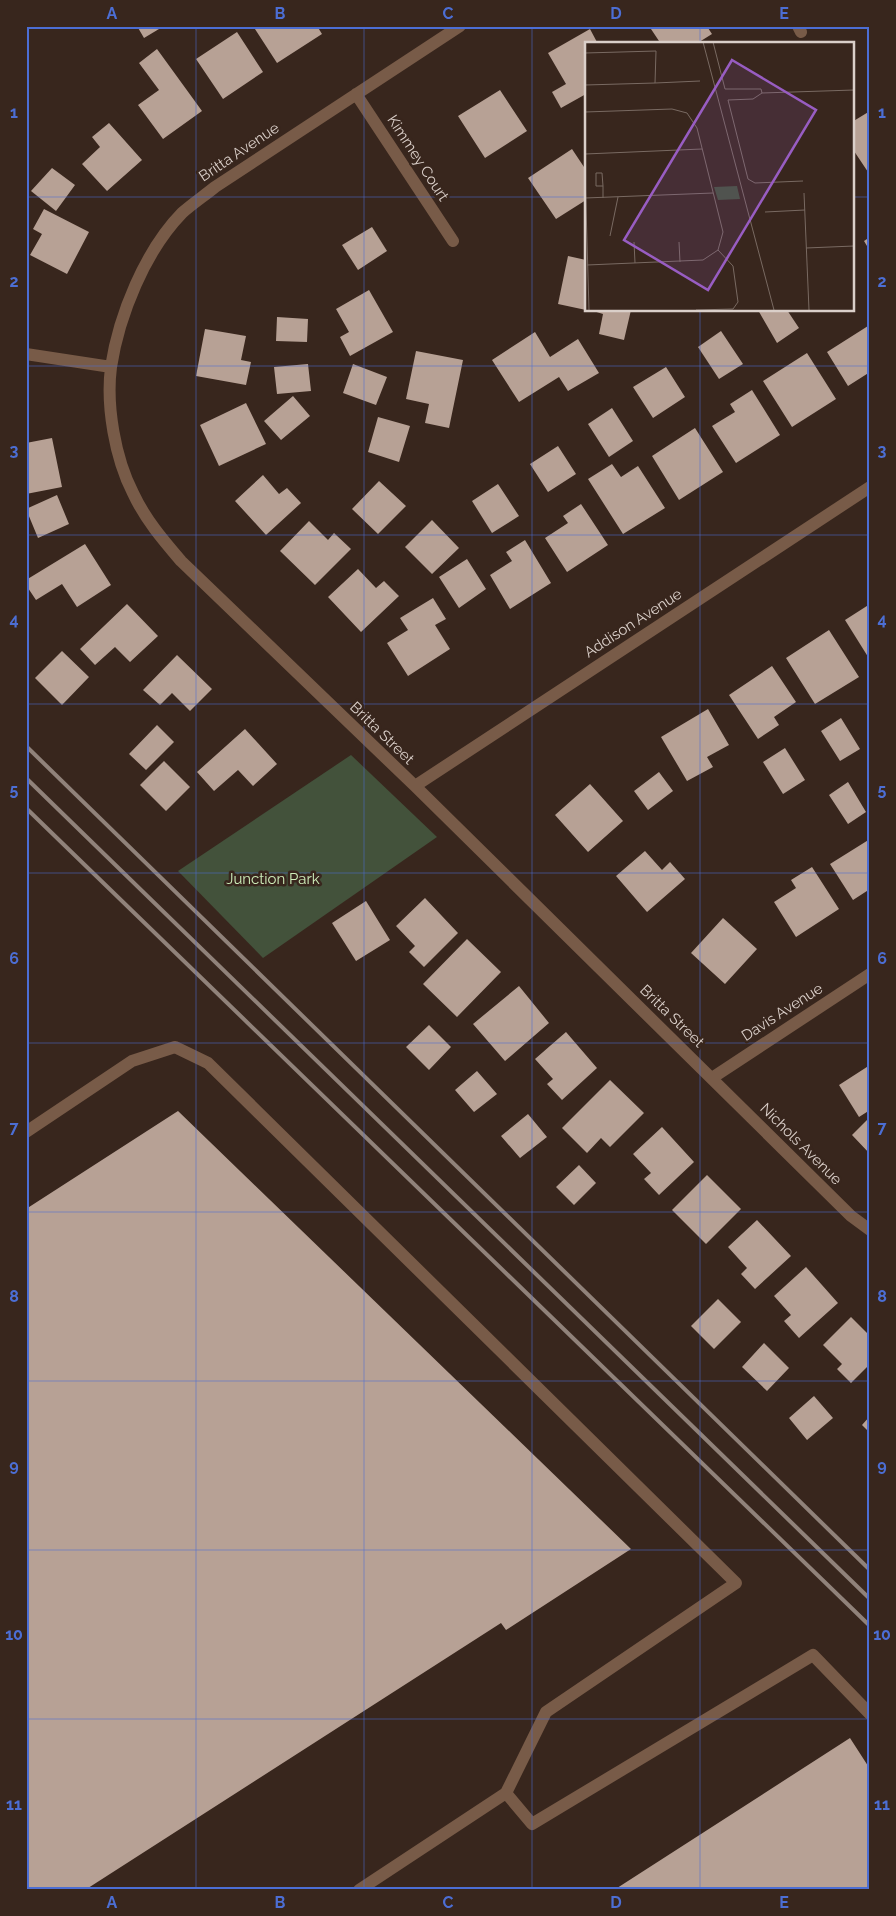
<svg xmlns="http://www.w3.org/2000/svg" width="896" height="1916" font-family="Raleway,sans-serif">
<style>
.green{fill:#43523b}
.building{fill:#b7a195}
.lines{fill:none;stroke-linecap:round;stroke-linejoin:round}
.service{stroke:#785b48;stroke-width:12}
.minor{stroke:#785b48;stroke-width:12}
.rail{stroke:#90827a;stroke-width:4}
.grid{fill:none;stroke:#4c6ed4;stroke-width:1;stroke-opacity:0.55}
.labels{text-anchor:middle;stroke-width:5;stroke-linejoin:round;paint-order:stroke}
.street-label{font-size:15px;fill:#dacfc9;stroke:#38261d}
.park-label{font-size:15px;fill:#cdedb9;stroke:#38261d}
.inset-road{fill:none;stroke:#796a62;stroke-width:1}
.view{fill:#985dc2;fill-opacity:0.15;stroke:#985dc2;stroke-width:2.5}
.inset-edge{fill:none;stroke:#dacfc9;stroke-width:2.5}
.neatline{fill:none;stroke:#4c6ed4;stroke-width:2}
.grid-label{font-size:16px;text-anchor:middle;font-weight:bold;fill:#4c6ed4}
</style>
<rect width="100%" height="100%" fill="#38261d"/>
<!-- green -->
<path class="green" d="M351,755L437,837L263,958L178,871Z"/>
<!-- building -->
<path class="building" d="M137,26H164L144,38Z
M253,26H317L322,34L277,63Z
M649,26H711L708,28L712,34L696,44H661Z
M590,29L598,44H586V94L561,108L552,92L566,84L548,53Z
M237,32L263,72L223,99L196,59Z
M157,49L202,111L163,139L138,105L159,90L139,63Z
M500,90L527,131L485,158L458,116Z
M870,111V175L852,148V122Z
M109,123L142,160L107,191L82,164L100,147L92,137Z
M572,149L586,170V200L556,219L528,178Z
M52,168L75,185L56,211L31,191Z
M44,209L89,232L67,274L30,255L42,234L33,229Z
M372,227L387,251L358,270L342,245Z
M870,237V251L864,241Z
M568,256L586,260V310L558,304Z
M369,290L393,332L350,356L340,337L349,332L336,309Z
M590,310H631L624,340L599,334L603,314Z
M758,310H787L799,328L777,343Z
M277,317L308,319L307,342L276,341Z
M868,326L870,329V372L848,386L827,352Z
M205,329L246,336L241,360L251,362L246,385L196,376Z
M721,331L743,364L719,379L698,347Z
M535,332L550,357L578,339L599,373L568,391L559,377L519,402L492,360Z
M416,351L463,360L449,428L425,423L429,404L406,399Z
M807,353L836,399L792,427L763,381Z
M308,364L311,391L277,394L274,367Z
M353,364L387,377L376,405L343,393Z
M666,367L685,397L653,418L633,387Z
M752,390L780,435L736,463L712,426L735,412L730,404Z
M293,396L310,416L281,440L264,421Z
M246,403L266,444L219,466L200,425Z
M612,408L633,441L609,457L588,424Z
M378,417L410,426L399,462L368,452Z
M695,428L723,472L679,500L652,456Z
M52,438L62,487L26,494V443Z
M558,446L576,474L548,492L530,464Z
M612,464L621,477L638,466L665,508L623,534L588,479Z
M263,475L279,494L287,488L301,503L266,535L235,501Z
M379,481L406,506L378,534L352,509Z
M498,484L519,516L492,533L472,501Z
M57,495L69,524L38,538L26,509Z
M581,504L608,545L567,572L545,538L568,523L563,516Z
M432,520L459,548L432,574L405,547Z
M309,521L328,540L334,533L351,549L315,585L280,551Z
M525,540L551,583L510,609L490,575L512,561L506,552Z
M85,544L111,585L77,607L62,584L36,600L26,585V580Z
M467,559L486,589L459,608L439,577Z
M358,569L376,588L384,581L399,596L361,632L328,597Z
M433,598L446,619L435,625L450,649L408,676L387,643L408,630L400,618Z
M127,604L158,636L130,662L115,647L95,665L80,649Z
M870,604V660L845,620Z
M829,630L859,677L815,704L786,658Z
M62,651L89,677L62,705L35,678Z
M177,655L212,689L190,711L172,693L160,705L143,690Z
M772,666L796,702L774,717L779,725L758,739L729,695Z
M708,709L729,745L707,757L713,767L687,781L661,737Z
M841,718L860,749L840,761L821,731Z
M157,725L174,742L146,770L129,754Z
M245,729L277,764L253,786L238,770L214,791L197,772Z
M785,748L805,780L783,794L763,762Z
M164,761L190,787L166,811L140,785Z
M659,772L673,791L648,810L634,791Z
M848,782L866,812L848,824L829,795Z
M590,784L623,821L588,852L555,815Z
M870,839V889L853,900L830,864Z
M645,851L662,870L670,862L685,879L647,912L616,876Z
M812,867L839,909L796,937L774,902L796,888L791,880Z
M425,898L458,933L424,967L409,952L415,946L396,926Z
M366,901L390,940L356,961L332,923Z
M723,918L757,949L725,984L691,953Z
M467,939L501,972L457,1017L423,984Z
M519,986L549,1023L505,1061L473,1024Z
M429,1025L451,1047L429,1070L406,1047Z
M566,1032L597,1068L562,1100L547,1084L553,1079L535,1059Z
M870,1065V1110L859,1117L839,1085Z
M477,1071L497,1094L474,1112L455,1090Z
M610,1080L644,1113L610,1147L601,1138L587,1153L562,1128Z
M178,1111L631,1549L506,1630L501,1623L85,1890H26V1209Z
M528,1114L547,1137L520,1158L501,1136Z
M870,1117V1154L852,1135Z
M662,1127L694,1162L659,1195L644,1179L651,1173L633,1154Z
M579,1165L596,1183L574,1205L556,1187Z
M707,1175L741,1209L706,1244L672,1210Z
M757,1220L791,1256L755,1289L741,1274L747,1268L728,1247Z
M806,1267L838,1303L799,1338L784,1321L791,1315L774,1296Z
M718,1299L741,1322L714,1349L691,1326Z
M851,1317L870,1336V1364L851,1383L837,1369L842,1364L823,1345Z
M764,1343L789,1368L767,1391L742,1367Z
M814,1396L833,1418L807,1440L789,1418Z
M870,1416V1433L862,1425Z
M850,1738L870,1769V1890H614Z"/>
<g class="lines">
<!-- service -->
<path class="service" d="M26,1132L132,1061L175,1047L208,1063L736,1583L546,1712L506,1793
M359,1890L506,1793L532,1824L813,1655L870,1714"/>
<!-- minor -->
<path class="minor" d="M460,26L215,187C204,196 192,204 182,213C145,251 119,315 111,367C106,406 115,458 133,493C145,519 163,540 181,561L415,786L851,1216L870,1230
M798,26L801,32
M356,94L453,241
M26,354L111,367
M415,786L870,487
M712,1078L870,974"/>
<!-- rail -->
<path class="rail" d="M26,746L870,1570
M26,778L870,1599
M26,808L870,1626"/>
</g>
<!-- grid -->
<path class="grid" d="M196,26V1890M364,26V1890M532,26V1890M700,26V44M26,197H586M852,197H870M700,310V1890M26,366H870M26,535H870M26,704H870M26,873H870M26,1043H870M26,1212H870M26,1381H870M26,1550H870M26,1719H870"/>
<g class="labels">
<!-- street labels -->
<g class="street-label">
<text transform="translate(239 152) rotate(-34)" y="5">Britta Avenue</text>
<text transform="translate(418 158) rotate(57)" y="5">Kimmey Court</text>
<text transform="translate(633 623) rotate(-33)" y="5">Addison Avenue</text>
<text transform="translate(382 733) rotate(44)" y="5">Britta Street</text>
<text transform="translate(782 1012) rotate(-33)" y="5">Davis Avenue</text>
<text transform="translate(672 1016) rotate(44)" y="5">Britta Street</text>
<text transform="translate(801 1144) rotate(45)" y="5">Nichols Avenue</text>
</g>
<!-- park labels -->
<g class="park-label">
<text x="273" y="884">Junction Park</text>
</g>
</g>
<!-- overview -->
<g transform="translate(585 42)">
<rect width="269" height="269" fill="#38261d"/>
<path d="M152,144L155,157L133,158L129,145Z" fill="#43523b"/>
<path class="inset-road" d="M118,0L189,268M128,0L140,47H176L177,51L269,48M0,11L71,9L70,41L0,43M70,41L115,39M177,51L168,57L143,58L163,137L170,141L218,139M0,70L87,67L102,71L112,86L138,190L133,208L118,218L2,223M0,112L117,107M0,130L4,268M18,144H11V131H17L18,144V156M219,151L224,268M0,156L128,151M180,170L220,168M25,194L33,155M49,200L50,221M94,200L95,220M221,206L269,204M111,268L148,267L153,260L148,224L133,208"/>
<path class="view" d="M147,18L231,68L123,248L39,198Z"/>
<rect width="269" height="269" class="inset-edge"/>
</g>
<!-- border -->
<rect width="896" height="1916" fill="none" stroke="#38261d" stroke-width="55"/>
<rect x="28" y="28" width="840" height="1860" class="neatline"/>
<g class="grid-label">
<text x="112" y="19">A</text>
<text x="280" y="19">B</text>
<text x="448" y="19">C</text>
<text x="616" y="19">D</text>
<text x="784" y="19">E</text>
<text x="14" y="118">1</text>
<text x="882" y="118">1</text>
<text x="14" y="287">2</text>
<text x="882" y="287">2</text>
<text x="14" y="456">3</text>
<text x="882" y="456">3</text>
<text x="14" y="625">4</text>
<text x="882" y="625">4</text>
<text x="14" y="795">5</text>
<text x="882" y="795">5</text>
<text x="14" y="964">6</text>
<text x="882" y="964">6</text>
<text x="14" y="1133">7</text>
<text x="882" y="1133">7</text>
<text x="14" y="1302">8</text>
<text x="882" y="1302">8</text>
<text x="14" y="1471">9</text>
<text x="882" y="1471">9</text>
<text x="14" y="1640">10</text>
<text x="882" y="1640">10</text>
<text x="14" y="1810">11</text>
<text x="882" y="1810">11</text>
<text x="112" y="1908">A</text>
<text x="280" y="1908">B</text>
<text x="448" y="1908">C</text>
<text x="616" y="1908">D</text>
<text x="784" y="1908">E</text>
</g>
</svg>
